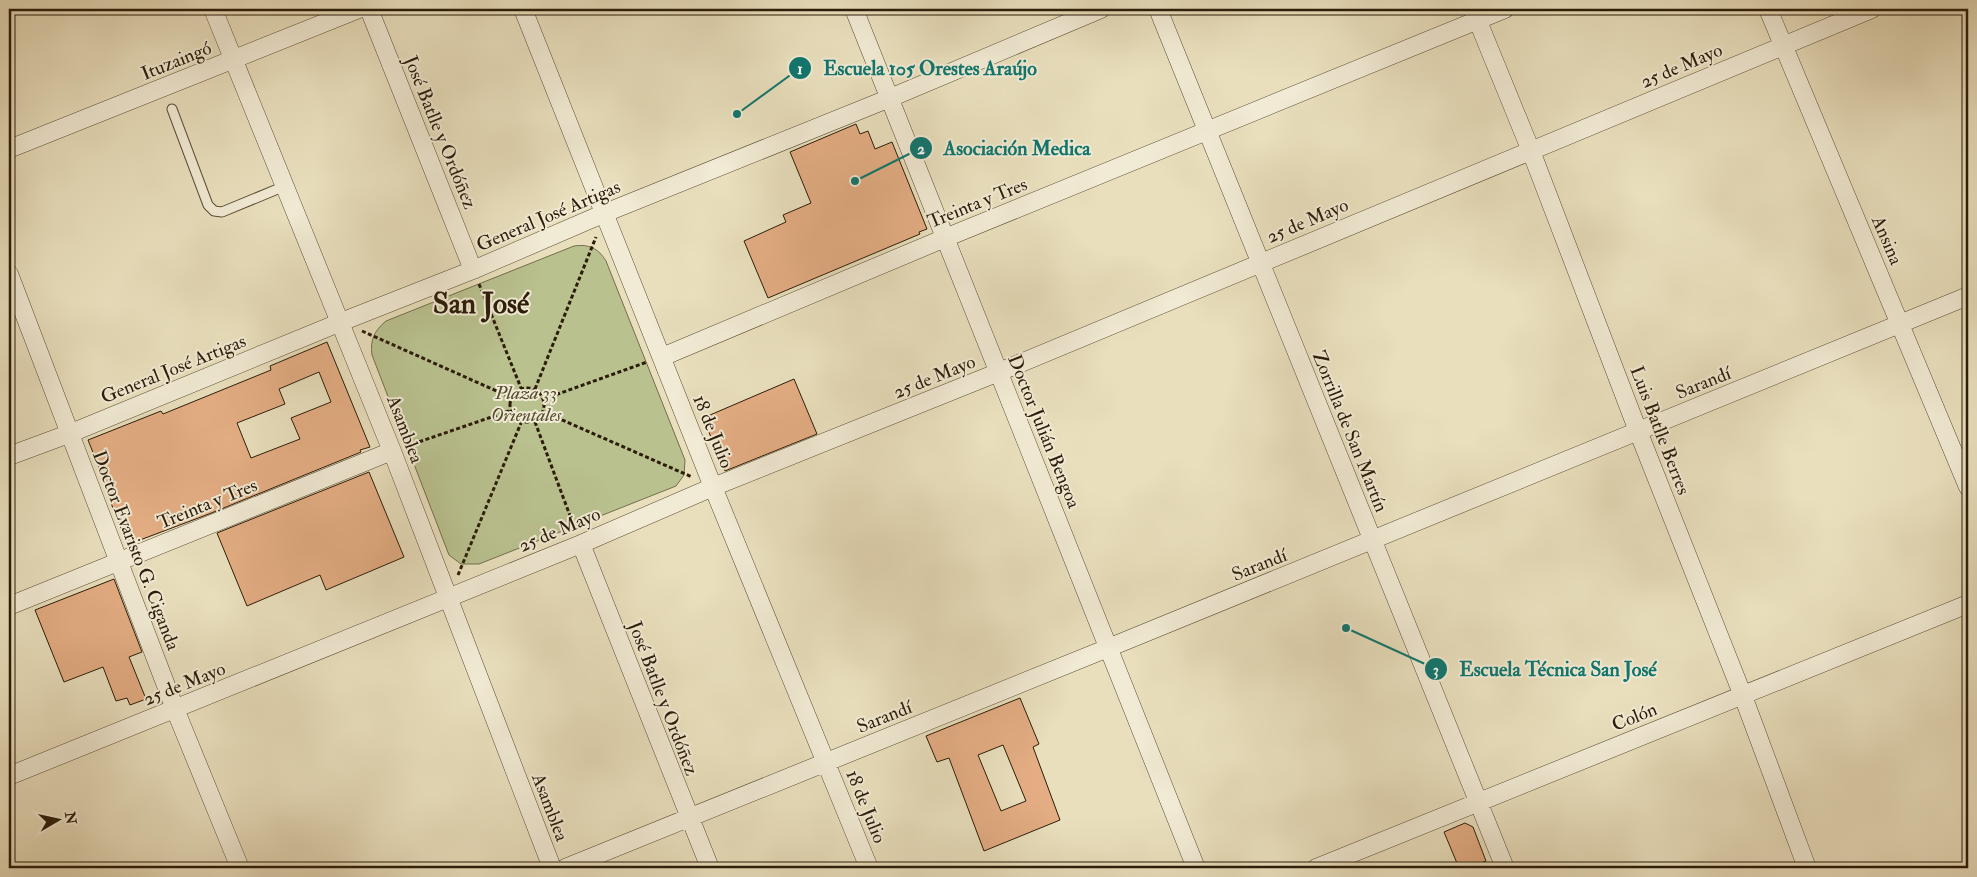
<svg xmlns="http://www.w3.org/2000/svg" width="1977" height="877" font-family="'IM FELL Double Pica',serif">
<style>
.green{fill:#b9c18f;stroke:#726e4c}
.building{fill:#e4ad83;stroke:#2b1c09;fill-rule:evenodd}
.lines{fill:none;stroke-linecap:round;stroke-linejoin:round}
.lane-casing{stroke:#5a4d36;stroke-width:11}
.street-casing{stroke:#5a4d36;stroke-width:19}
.path{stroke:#2b1c09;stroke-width:3;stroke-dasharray:4 2.5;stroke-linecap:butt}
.lane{stroke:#f1ead4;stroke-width:9}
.street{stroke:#f1ead4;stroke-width:18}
.labels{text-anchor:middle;stroke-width:4;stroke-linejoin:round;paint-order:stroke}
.street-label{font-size:19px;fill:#2b1c09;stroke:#f1ead4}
.park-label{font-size:19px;font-style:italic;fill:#564e31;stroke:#f1ead4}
.town-label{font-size:29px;font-weight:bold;fill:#2b1c09;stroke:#f1ead4}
.leader{fill:none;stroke:#0f766e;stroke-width:2}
.callout-dot{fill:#0f766e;stroke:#f1ead4;stroke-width:2}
.mark-label{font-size:15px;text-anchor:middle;font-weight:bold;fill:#fff}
.callout-label{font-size:20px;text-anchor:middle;font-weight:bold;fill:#0f766e;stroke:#f1ead4;stroke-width:4;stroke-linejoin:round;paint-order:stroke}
</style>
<rect width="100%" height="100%" fill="#e9dfbd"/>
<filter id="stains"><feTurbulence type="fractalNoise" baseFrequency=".004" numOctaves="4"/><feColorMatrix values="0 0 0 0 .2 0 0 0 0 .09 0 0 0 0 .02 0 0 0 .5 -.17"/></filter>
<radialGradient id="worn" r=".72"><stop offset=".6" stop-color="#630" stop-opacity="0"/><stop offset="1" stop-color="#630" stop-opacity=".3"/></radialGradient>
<!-- green -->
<path class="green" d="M574,246C589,244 598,248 606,261L685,460L684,475L676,486L479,564H461L449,555L372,355C370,340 374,331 386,321Z"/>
<!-- building -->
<path class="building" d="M856,124L860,134L868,131L875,149L892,142L927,229L919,232L920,234L768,298L744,241L786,222L783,215L811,203L790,152Z
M327,342L370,447L360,450L361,452L209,514L132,543L126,541L107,493L109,492L88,440L161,411L163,414L271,370L270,366ZM319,372L331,402L291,418L300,439L251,458L237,423L285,404L279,389Z
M794,379L817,434L725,471L703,418Z
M369,472L404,557L326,590L320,575L247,606L217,533Z
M114,579L142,652L129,657L146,699L130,705L127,698L116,701L103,667L64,682L35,610Z
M1020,698L1039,744L1033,747L1060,820L984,851L949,758L937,762L926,736ZM1003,745L1026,801L1001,811L978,755Z
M1465,823L1473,827L1486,861L1468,868H1459L1444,832Z"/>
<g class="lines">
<defs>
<path id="lane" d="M172,109L208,205L214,211L222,212L285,186"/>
<path id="street" d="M213,9L392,451L552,868
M369,9L473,270
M523,9L713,487L869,868
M854,9L1196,868
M1158,9L1505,868
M1473,9L1531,151L1638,431L1743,696L1807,868
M1768,9L1968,487
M9,149L359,9
M9,274L175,709L240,868
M662,357L945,238L1505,9
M9,456L71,433L341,322L473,270L605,213L890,98L1101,9
M581,544L710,868
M9,606L392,451
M9,776L581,544L713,487L999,372L1872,9
M565,868L1108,648L1968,296
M1316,868L1968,604"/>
</defs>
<!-- lane casing -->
<use href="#lane" class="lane-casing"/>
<!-- street casing -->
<use href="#street" class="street-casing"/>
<!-- path -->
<path class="path" d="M479,284L521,388
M362,331L510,397
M510 405a17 17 0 1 1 34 0a17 17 0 1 1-34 0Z
M535,389L596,237
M544,399L647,362
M544,412L692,477
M535,422L575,529
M407,446L509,411
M458,575L521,423"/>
<!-- lane -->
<use href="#lane" class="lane"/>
<!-- street -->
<use href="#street" class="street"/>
</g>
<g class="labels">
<!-- street labels -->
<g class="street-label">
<text transform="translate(176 60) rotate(-22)" y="7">Ituzaingó</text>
<text transform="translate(1681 65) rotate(-23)" y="7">25 de Mayo</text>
<text transform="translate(441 132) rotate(68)" y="7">José Batlle y Ordóñez</text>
<text transform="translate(977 202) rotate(-22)" y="7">Treinta y Tres</text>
<text transform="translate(548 215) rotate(-23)" y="7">General José Artigas</text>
<text transform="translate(1307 220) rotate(-23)" y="7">25 de Mayo</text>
<text transform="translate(1888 240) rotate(67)" y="7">Ansina</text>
<text transform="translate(173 368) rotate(-22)" y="7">General José Artigas</text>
<text transform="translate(934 376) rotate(-22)" y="7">25 de Mayo</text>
<text transform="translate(1703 382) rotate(-22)" y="7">Sarandí</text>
<text transform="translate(406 429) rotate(69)" y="7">Asamblea</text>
<text transform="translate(1661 430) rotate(69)" y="7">Luis Batlle Berres</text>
<text transform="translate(714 431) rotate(68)" y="7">18 de Julio</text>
<text transform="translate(1045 431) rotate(68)" y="7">Doctor Julián Bengoa</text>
<text transform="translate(1351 431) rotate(68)" y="7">Zorrilla de San Martín</text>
<text transform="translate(207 503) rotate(-22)" y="7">Treinta y Tres</text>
<text transform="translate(559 529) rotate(-23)" y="7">25 de Mayo</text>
<text transform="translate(137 550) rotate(69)" y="7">Doctor Evaristo G. Ciganda</text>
<text transform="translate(1259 564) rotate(-22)" y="7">Sarandí</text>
<text transform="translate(184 683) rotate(-22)" y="7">25 de Mayo</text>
<text transform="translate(664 698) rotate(69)" y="7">José Batlle y Ordóñez</text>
<text transform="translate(884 716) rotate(-22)" y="7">Sarandí</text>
<text transform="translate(1634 716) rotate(-22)" y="7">Colón</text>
<text transform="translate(867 806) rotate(68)" y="7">18 de Julio</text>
<text transform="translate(551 807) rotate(69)" y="7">Asamblea</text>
</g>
<!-- park labels -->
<g class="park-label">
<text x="526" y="399">Plaza 33<tspan x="526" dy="22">Orientales</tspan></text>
</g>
<!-- town labels -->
<g class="town-label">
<text x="481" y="313">San José</text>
</g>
</g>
<!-- callouts -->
<path class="leader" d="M737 114L800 68M855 181L921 148M1346 628L1436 669"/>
<g class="callout-dot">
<circle cx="737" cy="114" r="5"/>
<circle cx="855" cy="181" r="5"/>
<circle cx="1346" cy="628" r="5"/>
<circle cx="800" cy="68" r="12"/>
<circle cx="921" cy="148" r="12"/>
<circle cx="1436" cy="669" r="12"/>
</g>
<g class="mark-label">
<text x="800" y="74">1</text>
<text x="921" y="154">2</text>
<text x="1436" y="675">3</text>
</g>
<g class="callout-label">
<text x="930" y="75">Escuela 105 Orestes Araújo</text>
<text x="1017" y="155">Asociación Medica</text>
<text x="1558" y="676">Escuela Técnica San José</text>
</g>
<!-- margin -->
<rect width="1977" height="877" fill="none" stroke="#e9dfbd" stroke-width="30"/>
<rect x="10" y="10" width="1957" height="857" fill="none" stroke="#2b1c09" stroke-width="2.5"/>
<rect x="15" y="15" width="1947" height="847" fill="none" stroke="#2b1c09"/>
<!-- north arrow -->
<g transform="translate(58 820) rotate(81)" stroke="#f1ead4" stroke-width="4" paint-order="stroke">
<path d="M0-4L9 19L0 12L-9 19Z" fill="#2b1c09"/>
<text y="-8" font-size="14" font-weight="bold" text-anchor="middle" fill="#2b1c09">N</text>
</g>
<rect width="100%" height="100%" filter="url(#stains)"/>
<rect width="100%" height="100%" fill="url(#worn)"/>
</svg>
